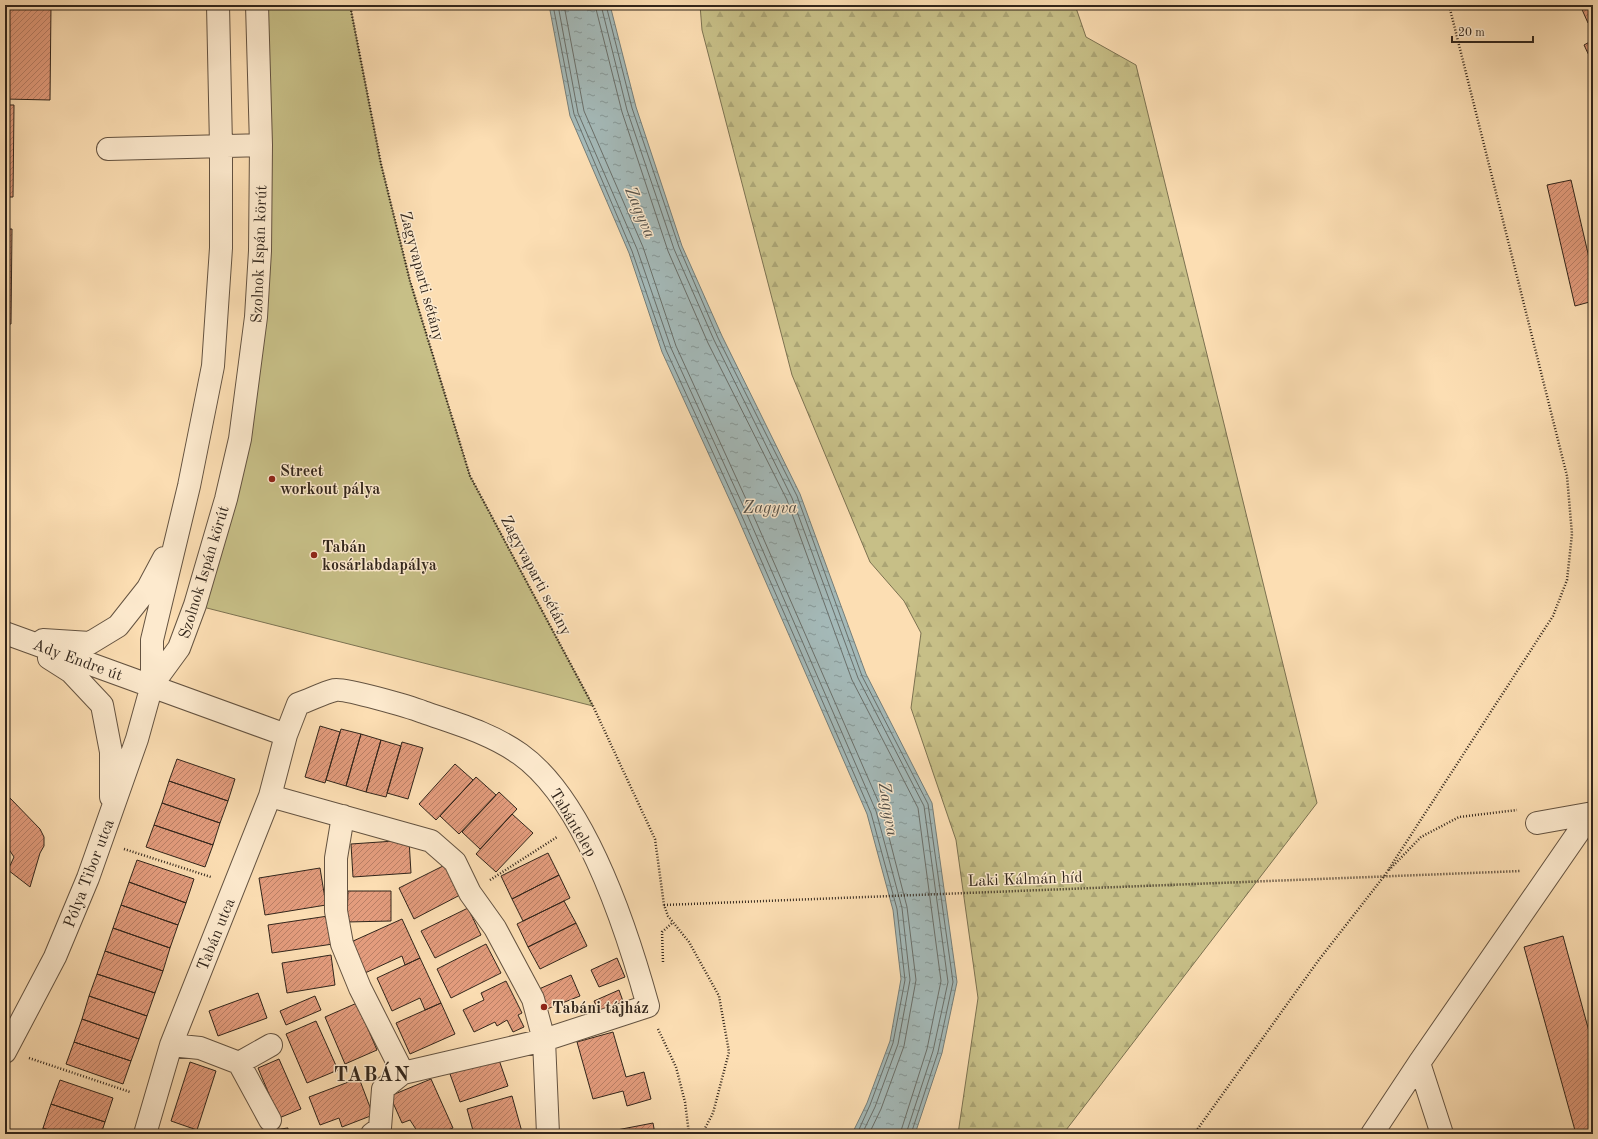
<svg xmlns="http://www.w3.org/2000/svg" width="1598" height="1139" font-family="'Old Standard TT',serif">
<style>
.green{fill:#c7bf87;stroke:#7c7251}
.forest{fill:url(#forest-firs);stroke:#7c7251}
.water{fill:url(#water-ripples);stroke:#767e79}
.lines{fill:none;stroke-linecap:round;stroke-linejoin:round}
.shore{stroke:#6a6f6a;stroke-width:1}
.building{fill:url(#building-hatch);stroke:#31251b}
.minor-casing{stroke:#645341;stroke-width:24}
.path{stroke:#31251b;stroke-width:2.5;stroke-dasharray:1 2;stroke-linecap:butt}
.minor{stroke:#fdeace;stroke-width:22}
.poi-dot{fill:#8f2418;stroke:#fdeace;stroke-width:1.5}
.labels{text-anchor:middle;stroke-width:3;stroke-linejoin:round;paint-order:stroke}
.street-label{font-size:16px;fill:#31251b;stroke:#fdeace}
.poi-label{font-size:16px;font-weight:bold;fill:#31251b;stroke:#fdeace;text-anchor:start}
.water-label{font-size:17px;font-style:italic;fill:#54514a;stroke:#fdeace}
.district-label{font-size:20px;font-weight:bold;letter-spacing:1px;fill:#31251b;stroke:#fdeace}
</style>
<defs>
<pattern id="forest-firs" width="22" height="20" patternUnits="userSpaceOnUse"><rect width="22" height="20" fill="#c7bf87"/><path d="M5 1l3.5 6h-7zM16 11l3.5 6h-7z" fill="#aba474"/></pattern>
<pattern id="water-ripples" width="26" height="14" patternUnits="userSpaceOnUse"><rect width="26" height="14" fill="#a4b9b8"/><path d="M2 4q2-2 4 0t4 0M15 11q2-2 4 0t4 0" fill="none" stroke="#869695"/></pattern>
<pattern id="building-hatch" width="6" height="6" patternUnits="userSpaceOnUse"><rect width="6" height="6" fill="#e39c7d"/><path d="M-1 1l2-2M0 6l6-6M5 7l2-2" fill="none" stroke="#b97f66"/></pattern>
</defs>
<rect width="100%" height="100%" fill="#fcdeb3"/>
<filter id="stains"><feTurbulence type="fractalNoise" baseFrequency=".005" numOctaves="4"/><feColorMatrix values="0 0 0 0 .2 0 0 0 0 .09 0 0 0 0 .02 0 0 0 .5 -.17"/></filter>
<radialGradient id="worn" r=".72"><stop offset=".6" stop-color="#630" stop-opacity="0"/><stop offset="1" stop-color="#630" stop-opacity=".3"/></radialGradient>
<!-- green -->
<path class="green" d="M257,5H350L381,164L410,281L470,476L593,706L195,605L249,372Z"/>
<!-- forest -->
<path class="forest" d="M700,5H1075L1086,37L1136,65L1317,803L1063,1134H958L978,998L956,840L911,708L921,633L904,601L870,562L792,375L702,30Z"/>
<!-- water -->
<path class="water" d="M549,5H610L636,107L682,246L722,336L800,494L866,674L932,803L957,982L942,1053L915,1134H852L867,1103L890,1041L901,979L893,910L867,814L737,516L662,352L629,253L570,116Z"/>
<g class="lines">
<!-- shore -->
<path class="shore" d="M553,5L574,114L632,251L666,350L741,514L871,813L897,909L905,980L893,1043L870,1105L857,1134
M558,5L578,113L637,249L671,348L746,512L876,811L902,908L910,980L898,1044L875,1107L862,1134
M564,5L584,111L643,247L676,346L751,510L882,810L907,907L916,980L904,1046L881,1109L869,1134
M595,5L622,112L668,251L708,343L787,500L852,680L918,808L941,981L927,1049L900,1134
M601,5L627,110L674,249L714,340L792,498L858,678L924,806L948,982L933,1051L906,1134
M606,5L632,108L679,247L718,338L797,496L862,676L928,804L953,982L938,1052L911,1134"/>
</g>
<!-- building -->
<path class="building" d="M5,5H51L50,100L5,99Z
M1580,5H1593V21L1588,23Z
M1593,40V64L1584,45Z
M5,105H14L13,197H5Z
M1571,180L1593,275V301L1575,306L1547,185Z
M5,229H12L11,324H5Z
M320,726L340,732L325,783L305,777Z
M341,729L361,734L346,786L326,780Z
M361,734L381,740L366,792L346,786Z
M381,740L401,746L386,797L366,792Z
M402,742L423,748L408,799L387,793Z
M177,759L235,779L228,801L169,781Z
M455,764L473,780L436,820L419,804Z
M476,777L496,795L459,834L440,816Z
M169,781L228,801L220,823L162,803Z
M499,792L517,809L480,849L462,832Z
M10,798L40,829L44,837V846L40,853L30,887L8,870L14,857L6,845V837L8,833L5,830V803Z
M162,803L220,823L213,845L154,825Z
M512,814L533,833L496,872L476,854Z
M154,825L213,845L205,867L146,847Z
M409,840L411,873L353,877L351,844Z
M548,853L559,875L512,899L501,876Z
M137,860L194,879L186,903L129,882Z
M445,865L460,895L414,919L399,888Z
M320,868L326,905L265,915L259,878Z
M559,875L570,898L523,921L512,899Z
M129,882L186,903L178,925L121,905Z
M348,891H391V921L347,922Z
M564,901L576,923L528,947L517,924Z
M121,905L178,925L170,948L113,928Z
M468,908L481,935L435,958L421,931Z
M328,916L333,944L272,953L268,925Z
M402,919L420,958L405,965L402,956L365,973L351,942Z
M576,923L587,946L540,969L528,947Z
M113,928L170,948L163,971L105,951Z
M1563,936L1593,1046V1134H1576L1524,947Z
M486,944L501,973L451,998L437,969Z
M105,951L163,971L155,993L97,974Z
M331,955L335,985L287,993L282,963Z
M420,958L441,1003L425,1010L420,998L392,1011L377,978Z
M617,958L625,977L599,987L591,970Z
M97,974L155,993L147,1016L89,996Z
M571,975L580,996L547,1009L539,989Z
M506,981L522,1013L518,1015L524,1027L513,1032L507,1020L497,1026L495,1022L474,1032L463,1010L484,1000L481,993Z
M619,990L624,1004L600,1014L594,1001Z
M258,993L267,1018L218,1036L209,1011Z
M89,996L147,1016L139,1039L82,1019Z
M315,996L321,1010L286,1025L280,1011Z
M357,1003L377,1050L345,1064L325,1017Z
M441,1003L455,1034L410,1054L396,1023Z
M82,1019L139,1039L131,1061L74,1042Z
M316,1021L338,1070L307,1083L286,1034Z
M613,1032L626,1077L644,1072L651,1099L627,1106L623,1091L593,1099L577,1042Z
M74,1042L131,1061L123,1084L66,1064Z
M498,1057L508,1086L460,1102L450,1074Z
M279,1059L301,1109L279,1118L258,1068Z
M190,1062L216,1071L197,1130L171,1121Z
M359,1078L373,1115L342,1127L339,1118L320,1125L309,1097Z
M431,1079L453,1128L438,1134H419L410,1120L402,1123L390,1096Z
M60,1080L113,1098L105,1122L51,1104Z
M512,1096L522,1132L517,1134H474L467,1109Z
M51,1104L105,1122L101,1134H60L43,1128Z
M653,1123L655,1134H596Z
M43,1128L60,1134H41Z
M288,1128V1134H243Z"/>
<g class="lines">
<defs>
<path id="minor" d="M108,149L261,145
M5,633L286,735
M43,640L90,643L118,626L148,588L164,558
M49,658L71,672L102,705L111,752V797
M152,685L179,648L195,605L226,499L240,439L256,317L260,251L261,145L257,5
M270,796L431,841L455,862L470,893L495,928L533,999L544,1040L548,1134
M343,816L336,858V911L342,944L360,988L403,1073
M1537,823L1593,813
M171,1045L200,1048L239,1063L270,1120
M5,1052L55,957L88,878L137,739L152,685V640L189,486L213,366L221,248V146L218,5
M239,1063L271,1045
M145,1134L171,1045L270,796L286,735L298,704C310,700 323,693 335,690C345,688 410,707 423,712C457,724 490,733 520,754C586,801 627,930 648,1006L544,1040L403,1073L383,1089L380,1128L372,1134
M1372,1134L1419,1063
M1442,1134L1419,1063L1591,814"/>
</defs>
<!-- minor casing -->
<use href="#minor" class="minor-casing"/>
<!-- path -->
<path class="path" d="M350,5L381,164L410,281L470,476L593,706L655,839L664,905L668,916L689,942L719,996L729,1052L713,1113L702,1134
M124,849L211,877
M1389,870L1421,837L1459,817L1517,810
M490,880L557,837
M664,905L1521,871
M663,962L662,932L672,923
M658,1029L676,1067L685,1102L689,1134
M29,1058L130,1092
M1194,1134L1318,961L1385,875L1553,616L1567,580L1572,534L1567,476L1449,5"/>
<!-- minor -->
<use href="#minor" class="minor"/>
</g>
<!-- markers -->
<g class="poi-dot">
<circle cx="272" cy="479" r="4"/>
<circle cx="314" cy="555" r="4"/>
<circle cx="544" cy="1007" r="4"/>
</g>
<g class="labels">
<!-- street labels -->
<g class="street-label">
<text transform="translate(258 254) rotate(-88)" y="6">Szolnok Ispán körút</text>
<text transform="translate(423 276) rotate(75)" y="6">Zagyvaparti sétány</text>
<text transform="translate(203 572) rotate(-73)" y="6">Szolnok Ispán körút</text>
<text transform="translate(537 575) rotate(62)" y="6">Zagyvaparti sétány</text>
<text transform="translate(78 659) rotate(20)" y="6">Ady Endre út</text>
<text transform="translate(574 822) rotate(59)" y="6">Tabántelep</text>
<text transform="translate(88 873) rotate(-69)" y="6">Pólya Tibor utca</text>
<text transform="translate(1025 878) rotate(-2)" y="6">Laki Kálmán híd</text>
<text transform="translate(215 934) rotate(-68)" y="6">Tabán utca</text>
</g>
<!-- poi labels -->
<g class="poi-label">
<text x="280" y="476">Street<tspan x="280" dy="18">workout pálya</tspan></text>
<text x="322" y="552">Tabán<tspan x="322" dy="18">kosárlabdapálya</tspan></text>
<text x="552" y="1013">Tabáni tájház</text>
</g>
<!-- water labels -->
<g class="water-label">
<text transform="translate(641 212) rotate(67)" y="6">Zagyva</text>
<text x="770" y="513">Zagyva</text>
<text transform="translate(889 809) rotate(81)" y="6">Zagyva</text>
</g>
<!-- district labels -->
<g class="district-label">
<text x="372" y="1081">TABÁN</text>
</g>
</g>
<!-- margin -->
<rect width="1598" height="1139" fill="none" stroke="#fcdeb3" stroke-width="20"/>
<rect x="6" y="6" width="1586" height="1127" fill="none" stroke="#31251b" stroke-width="2"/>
<rect x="10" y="10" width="1578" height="1119" fill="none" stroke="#31251b"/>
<!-- scale -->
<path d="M1452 36v6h81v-6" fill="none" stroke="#31251b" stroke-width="2"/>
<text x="1458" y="36" font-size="12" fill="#31251b" stroke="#fdeace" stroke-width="3" paint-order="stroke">20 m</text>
<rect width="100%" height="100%" filter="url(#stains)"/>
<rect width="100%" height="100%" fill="url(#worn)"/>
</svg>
